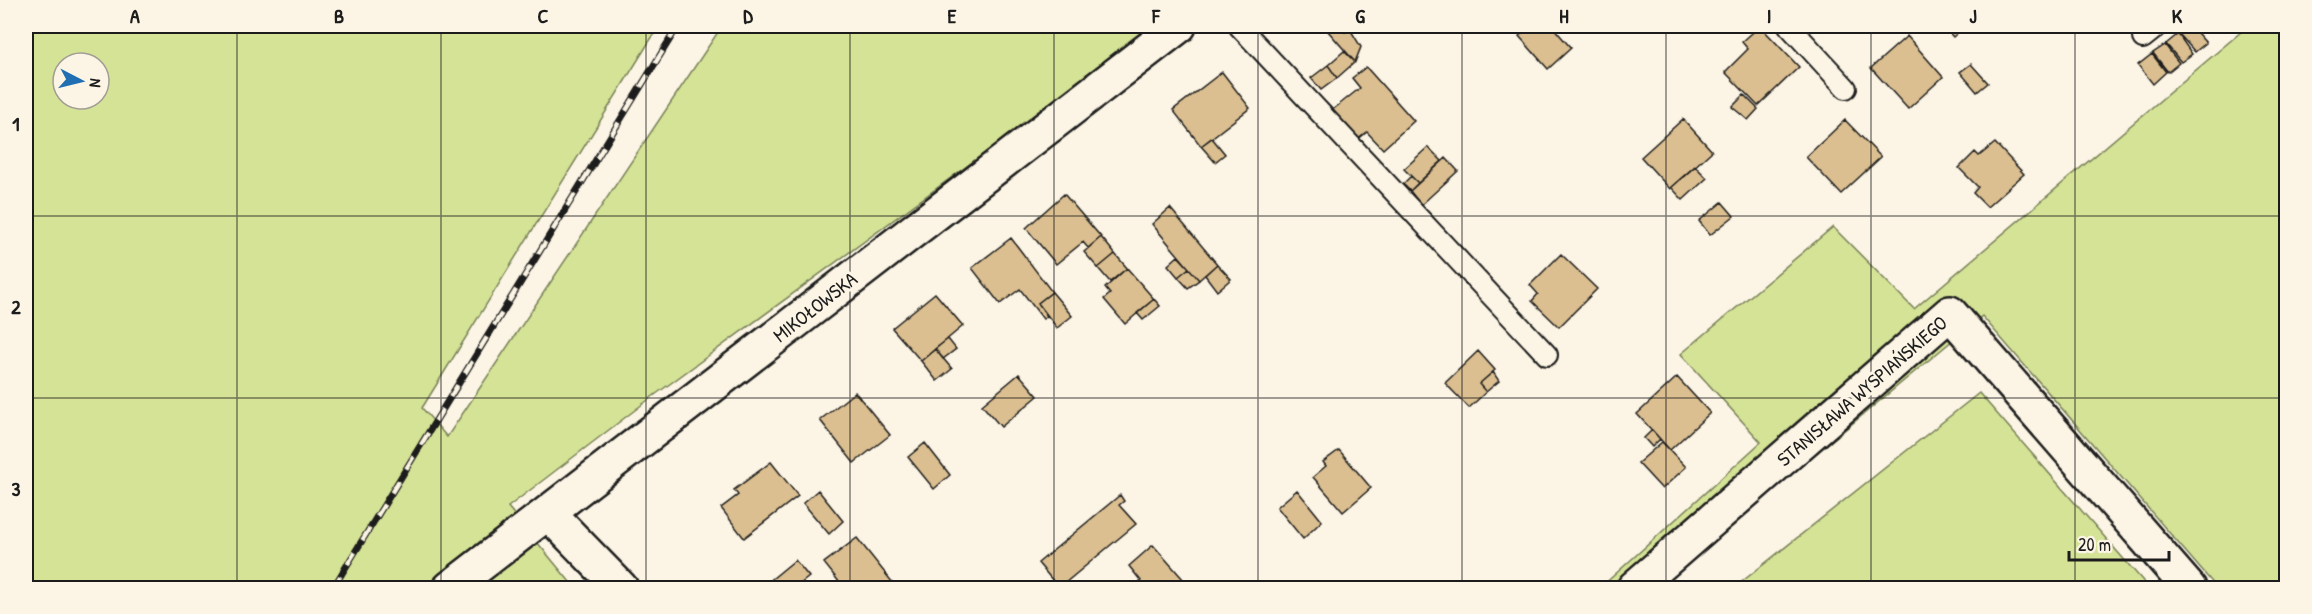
<svg xmlns="http://www.w3.org/2000/svg" width="2312" height="614" font-family="'Patrick Hand',sans-serif">
<style>
.green{fill:#d5e396;stroke:#788059;stroke-width:1.5;fill-rule:evenodd}
.building{fill:#dcbf90;stroke:#1c1c1c;stroke-width:1.5}
.lines{fill:none;stroke-linecap:round;stroke-linejoin:round}
.lane-casing{stroke:#1c1c1c;stroke-width:24}
.street-casing{stroke:#1c1c1c;stroke-width:38}
.secondary-casing{stroke:#1c1c1c;stroke-width:38}
.lane{stroke:#fcf5e5;stroke-width:20}
.street{stroke:#fcf5e5;stroke-width:33}
.secondary{stroke:#fcf5e5;stroke-width:33}
.rail-casing{stroke:#1c1c1c;stroke-width:7}
.rail{stroke:#fcf5e5;stroke-width:4.5;stroke-dasharray:14;stroke-linecap:butt}
.grid{fill:none;stroke:#1c1c1c;stroke-width:1.5;stroke-opacity:0.55}
.labels{text-anchor:middle;stroke-width:6;stroke-linejoin:round;paint-order:stroke}
.street-label{font-size:20px;fill:#1c1c1c;stroke:#fcf5e5}
.neatline{fill:none;stroke:#1c1c1c;stroke-width:2}
.grid-label{font-size:20px;text-anchor:middle;font-weight:bold;fill:#1c1c1c}
</style>
<rect width="100%" height="100%" fill="#fcf5e5"/>
<filter id="ink" filterUnits="userSpaceOnUse"><feTurbulence type="fractalNoise" baseFrequency=".0167" numOctaves="2"/><feDisplacementMap in="SourceGraphic" scale="12" xChannelSelector="R" yChannelSelector="G"/><feConvolveMatrix kernelMatrix="1 2 1 2 8 2 1 2 1" color-interpolation-filters="sRGB"/></filter>
<g filter="url(#ink)">
<!-- green -->
<path class="green" d="M26,26H659L422,408L447,437L722,26H1158L652,397L508,507L575,588H26ZM63,63H99V99H63Z
M2248,26H2286V588H2217L1982,316L1654,588H1600L1761,442L1681,354L1833,227L1914,309Z
M1979,393L2149,588H1734Z"/>
<!-- building -->
<path class="building" d="M1334,26H1339L1345,32L1350,29L1361,47L1355,62L1328,31Z
M1532,26H1552L1571,48L1548,69L1519,36Z
M1760,26L1799,67L1758,106L1725,72L1748,49L1742,42Z
M1943,26H1965L1953,37Z
M2188,26H2191L2206,43L2195,52L2179,34Z
M2178,34L2192,54L2181,62L2166,44Z
M1907,36L1943,77L1908,109L1871,68Z
M2165,45L2179,63L2168,72L2153,53Z
M1344,51L1355,62L1337,78L1328,65Z
M2152,54L2166,72L2153,84L2138,65Z
M1971,64L1988,83L1977,92L1960,72Z
M1328,65L1337,78L1321,90L1311,78Z
M1366,67L1414,121L1383,149L1367,132L1356,141L1331,111L1360,88L1352,78Z
M1222,72L1250,108L1201,146L1173,110Z
M1744,95L1758,109L1748,120L1732,107Z
M1683,119L1712,151L1670,189L1641,157Z
M1845,120L1881,157L1841,194L1806,157Z
M1212,138L1225,154L1215,162L1201,146Z
M1995,143L2024,174L1987,207L1973,193L1978,187L1959,168L1975,152L1979,156Z
M1428,147L1442,161L1418,183L1404,169Z
M1446,158L1458,171L1421,205L1410,191Z
M1695,166L1707,178L1683,200L1671,187Z
M1411,176L1418,183L1410,191L1403,184Z
M1064,194L1101,237L1088,248L1083,242L1056,264L1026,228Z
M1722,202L1734,216L1710,235L1699,221Z
M1170,208L1217,264L1199,280L1152,224Z
M1101,237L1115,254L1098,268L1084,252Z
M1011,238L1052,292L1038,303L1047,316L1043,319L1020,289L1000,304L972,268Z
M1115,254L1127,268L1110,282L1098,268Z
M1561,254L1597,289L1559,327L1532,301L1538,294L1530,285Z
M1178,256L1189,268L1178,277L1168,265Z
M1217,264L1231,279L1217,291L1205,275Z
M1127,268L1154,299L1125,324L1104,299L1110,294L1105,288Z
M1189,268L1199,280L1188,288L1178,277Z
M1052,292L1072,316L1057,328L1038,303Z
M935,293L963,326L921,361L892,328Z
M1154,299L1160,306L1143,320L1137,313Z
M948,339L956,349L943,359L935,349Z
M935,349L952,369L937,381L921,361Z
M1478,351L1495,370L1479,384L1486,392L1469,408L1445,383Z
M1493,372L1499,381L1486,392L1479,384Z
M1019,374L1038,396L1001,427L982,405Z
M1677,377L1710,413L1670,450L1637,414Z
M855,392L890,435L854,463L820,420Z
M1652,430L1660,439L1652,447L1644,438Z
M1662,442L1686,467L1662,489L1638,463Z
M925,443L950,475L934,489L908,457Z
M1339,450L1371,488L1343,512L1313,477L1326,466L1323,462Z
M771,462L798,496L744,538L721,508L738,495L734,490Z
M818,490L843,521L829,534L803,503Z
M1297,490L1322,521L1303,539L1277,507Z
M1120,495L1124,501L1119,505L1136,524L1059,588L1038,563Z
M857,538L897,588H844L824,563Z
M1153,545L1191,588H1133L1141,581L1129,566Z
M795,560L809,577L795,588H761Z"/>
<g class="lines">
<defs>
<path id="lane" d="M1239,26L1547,355
M1789,26L1846,88
M2143,38L2158,26"/>
<path id="street" d="M548,513L621,588
M1634,588L1950,313L2189,588"/>
<path id="secondary" d="M450,588L1179,26"/>
</defs>
<!-- lane casing -->
<use href="#lane" class="lane-casing"/>
<!-- street casing -->
<use href="#street" class="street-casing"/>
<!-- secondary casing -->
<use href="#secondary" class="secondary-casing"/>
<!-- lane -->
<use href="#lane" class="lane"/>
<!-- street -->
<use href="#street" class="street"/>
<!-- secondary -->
<use href="#secondary" class="secondary"/>
<defs>
<path id="rail" d="M333,588L678,26"/>
</defs>
<!-- rail casing -->
<use href="#rail" class="rail-casing"/>
<!-- rail -->
<use href="#rail" class="rail"/>
</g>
</g>
<!-- grid -->
<path class="grid" d="M237,26V588M441,26V588M646,26V588M850,26V588M1054,26V588M1258,26V588M1462,26V588M1666,26V588M1871,26V588M2075,26V588M26,216H2286M26,398H2286"/>
<g class="labels">
<!-- street labels -->
<g class="street-label">
<text transform="translate(815 307) rotate(-38)" y="7">MIKOŁOWSKA</text>
<text transform="translate(1862 391) rotate(-41)" y="7">STANISŁAWA WYSPIAŃSKIEGO</text>
</g>
</g>
<!-- margin -->
<rect width="2312" height="614" fill="none" stroke="#fcf5e5" stroke-width="66"/>
<!-- north arrow -->
<g transform="translate(81 81) rotate(97)"><circle r="28" fill="#fcf5e5" stroke="#a29e95" stroke-width="1.5"/>
<path d="M0-4.5L10 22L0 15L-10 22Z" fill="#1f6fb2"/>
<text y="-9" font-size="16" font-weight="bold" text-anchor="middle" fill="#1c1c1c">N</text>
</g>
<!-- scale -->
<path d="M2069 551v9h100v-9" fill="none" stroke="#1c1c1c" stroke-width="3"/>
<text x="2078" y="551" font-size="18" fill="#1c1c1c" stroke="#fcf5e5" stroke-width="4.5" paint-order="stroke">20 m</text>
<rect x="33" y="33" width="2246" height="548" class="neatline"/>
<g class="grid-label">
<text x="135" y="23">A</text>
<text x="339" y="23">B</text>
<text x="543" y="23">C</text>
<text x="748" y="23">D</text>
<text x="952" y="23">E</text>
<text x="1156" y="23">F</text>
<text x="1360" y="23">G</text>
<text x="1564" y="23">H</text>
<text x="1769" y="23">I</text>
<text x="1973" y="23">J</text>
<text x="2177" y="23">K</text>
<text x="16" y="131">1</text>
<text x="16" y="314">2</text>
<text x="16" y="496">3</text>
</g>
</svg>
